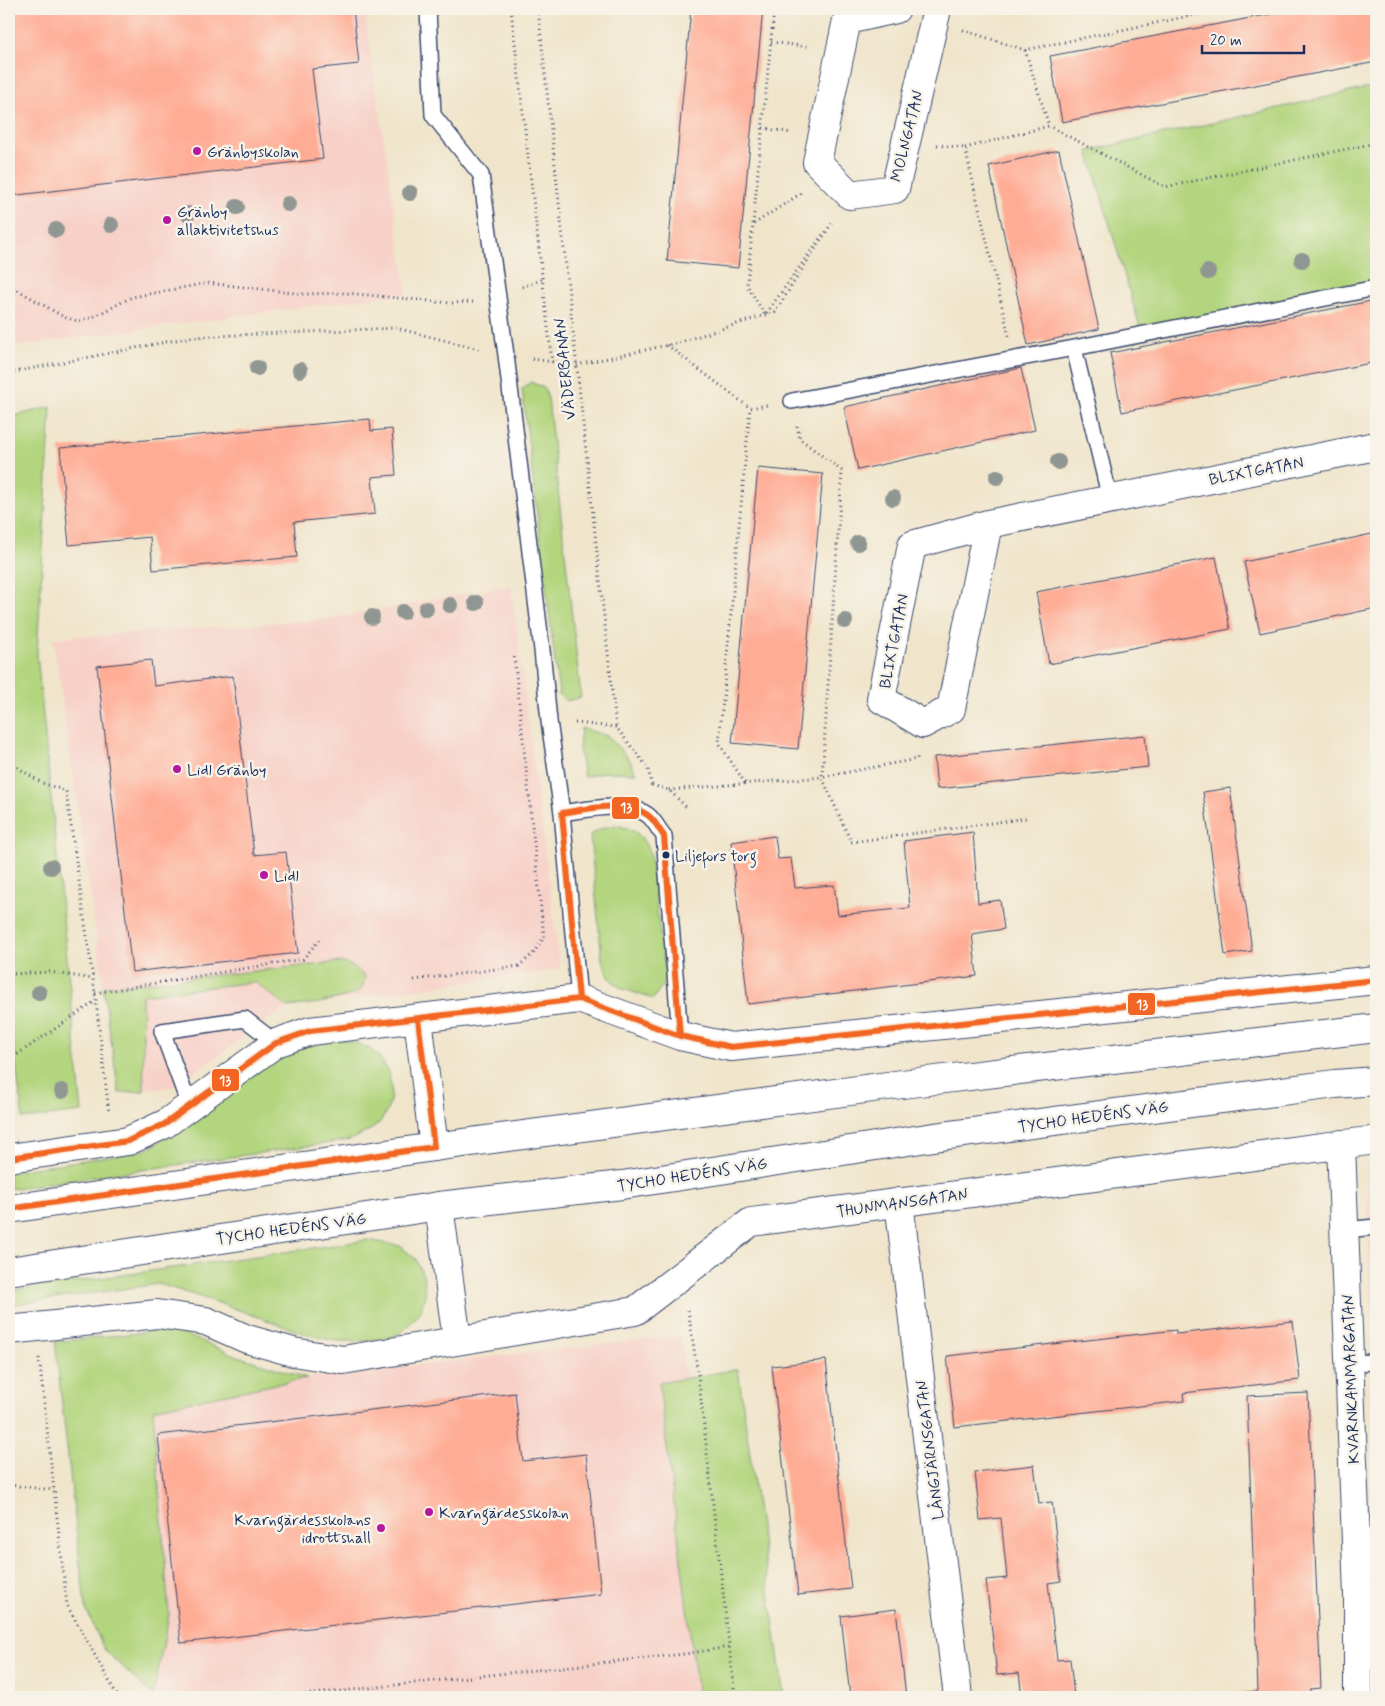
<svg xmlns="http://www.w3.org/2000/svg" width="1385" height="1706" font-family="Mynerve,sans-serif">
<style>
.built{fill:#f7d1c8}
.green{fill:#b2d57e;stroke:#66826e}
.building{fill:#ffac94}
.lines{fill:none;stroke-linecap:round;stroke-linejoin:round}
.lane-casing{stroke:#3b4a6e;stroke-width:18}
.street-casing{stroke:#3b4a6e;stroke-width:30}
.secondary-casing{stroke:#3b4a6e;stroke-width:30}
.path{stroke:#3b4a6e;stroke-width:3;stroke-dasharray:1 4;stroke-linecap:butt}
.lane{stroke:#fff;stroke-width:15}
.street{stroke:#fff;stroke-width:28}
.secondary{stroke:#fff;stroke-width:28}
.bus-1-casing{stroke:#f7f3e8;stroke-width:10}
.bus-1{stroke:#f26522;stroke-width:6}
.tree{fill:#909793}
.poi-dot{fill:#b5179e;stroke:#f7f3e8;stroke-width:2}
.bus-dot{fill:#1b2f5e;stroke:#f7f3e8;stroke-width:2}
.labels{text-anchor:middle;stroke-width:5;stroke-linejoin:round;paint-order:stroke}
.bus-label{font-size:15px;fill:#1b2f5e;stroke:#f7f3e8;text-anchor:start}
.street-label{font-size:16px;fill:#1b2f5e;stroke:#f7f3e8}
.poi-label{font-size:16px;fill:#1b2f5e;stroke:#f7f3e8;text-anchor:start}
.line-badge{stroke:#f7f3e8;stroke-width:2}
.badge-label{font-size:14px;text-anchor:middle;font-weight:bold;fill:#fff}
</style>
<rect width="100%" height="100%" fill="#f7f3e8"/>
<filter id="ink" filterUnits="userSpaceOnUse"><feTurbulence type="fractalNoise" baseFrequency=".02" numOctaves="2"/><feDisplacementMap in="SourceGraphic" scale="10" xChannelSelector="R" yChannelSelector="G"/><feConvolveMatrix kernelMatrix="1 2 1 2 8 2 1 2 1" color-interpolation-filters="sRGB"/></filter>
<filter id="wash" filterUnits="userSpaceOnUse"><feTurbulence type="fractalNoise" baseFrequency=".0096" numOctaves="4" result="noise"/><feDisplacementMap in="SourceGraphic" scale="20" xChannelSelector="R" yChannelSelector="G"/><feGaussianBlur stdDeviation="1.12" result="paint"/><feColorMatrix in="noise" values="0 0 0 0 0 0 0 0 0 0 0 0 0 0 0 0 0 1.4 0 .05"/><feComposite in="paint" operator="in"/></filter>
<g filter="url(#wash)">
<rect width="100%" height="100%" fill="#f0e5cb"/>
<!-- built -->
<path class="built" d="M9,9H364L407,293L9,347Z
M511,585L560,969L287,1007L173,1087L119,1093L53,638L329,619Z
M1376,1159V1355L1369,1273L1367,1162Z
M681,1335L715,1697H153L169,1615L153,1408L307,1378Z"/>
<!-- green -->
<path class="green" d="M1376,86V282L1141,331L1088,151Z
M531,382L544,388L548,398L581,697L567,701L559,695L522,389Z
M51,407L37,654L82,1112L23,1119L9,1012V417Z
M581,728L608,736L629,759L636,773L605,772L584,777L579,749Z
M616,825C637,830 642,834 650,854L666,980L653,999L621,988L610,979L602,960L590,835L602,828Z
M341,962L355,967L365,977L363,986L358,993L320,1003L287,1007L255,982L142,995L144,1091L119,1093L103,987Z
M339,1040C352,1041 369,1045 378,1056C395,1075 396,1105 378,1124C371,1131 359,1135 350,1140L9,1189V1172L146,1150L194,1119L264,1066L290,1051L318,1043Z
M369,1240L400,1246L415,1258L424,1277L425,1295L420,1313L402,1332L388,1338L367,1341H337L308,1335L225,1305L159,1284L9,1305V1291Z
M172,1329L237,1356L307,1378L153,1409L169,1615L153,1696L104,1649L85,1607L55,1342Z
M738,1369L784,1697H698L659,1383Z"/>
<g id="blocks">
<!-- building -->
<path class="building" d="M9,9H353L359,64L312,69L323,159L9,196Z
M691,9H763L738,268L667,261Z
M1298,9H1376V62L1062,122L1050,56Z
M1059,150L1099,329L1028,345L989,166Z
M1376,300V362L1122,412L1110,353Z
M1021,368L1035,430L858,470L844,407Z
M370,419L371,431L392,429L396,475L372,477L375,514L294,522L297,557L153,570L150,537L69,545L60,448Z
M758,468L823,474L798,749L732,743Z
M1376,533V608L1260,633L1244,562Z
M1216,557L1230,629L1049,664L1036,592Z
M151,660L154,686L233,676L254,855L286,852L298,953L132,972L97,666Z
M1145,735L1148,767L937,789L934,757Z
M1230,788L1252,951L1225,955L1203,792Z
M973,832L978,903L1000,900L1004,929L972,934L977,976L748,1004L731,842L775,836L778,859L791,858L795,888L834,885L838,915L910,908L904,841Z
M1293,1321L1300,1380L1183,1393L1184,1401L955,1427L947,1356L1176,1330V1334Z
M826,1360L851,1589L798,1595L772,1366Z
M515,1393L523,1461L586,1454L601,1594L181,1643L158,1435Z
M1308,1393L1321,1688L1311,1689V1697H1208V1696L1258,1691L1247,1396Z
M1034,1465L1039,1503L1052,1502L1061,1581L1048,1583L1057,1660L1070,1659L1074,1697H1022L1019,1673L997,1675L986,1580L1007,1578L1001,1518L980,1520L975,1472Z
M896,1609L906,1697H850L841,1616Z"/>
</g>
</g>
<g filter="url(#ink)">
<use href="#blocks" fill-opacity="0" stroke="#3b4a6e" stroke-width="1"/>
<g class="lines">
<defs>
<path id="lane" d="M428,9L433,115L481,175L506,355L542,650L549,721L562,813L579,999
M792,401L1074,348
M1110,499L1074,348L1376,288
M562,813C584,810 632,799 650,817C655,822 659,830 664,836L680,1036
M189,1105L162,1031L245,1019L276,1043
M1344,1230L1376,1227
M1349,1363L1376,1362"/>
<path id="street" d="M896,9L847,20L817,162L850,195L895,189L937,9
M988,524L951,709L923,724L881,699L912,545L988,524L1376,446
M418,1019L434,1147
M1341,1144L1358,1595H1376
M9,1158L128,1141L165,1124L276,1043L310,1031L579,999L680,1036L731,1047L1376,980
M899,1202L958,1697
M439,1206L457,1340
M9,1330L157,1314L206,1321L247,1339L293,1352L343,1360L635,1311L751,1222L1376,1140
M1358,1595V1697"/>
<path id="secondary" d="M9,1209L434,1147L910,1083L1376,1028
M9,1271L439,1206L622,1185L934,1137L1335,1084L1376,1081"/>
</defs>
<!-- lane casing -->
<use href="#lane" class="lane-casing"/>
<!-- street casing -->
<use href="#street" class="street-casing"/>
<!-- secondary casing -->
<use href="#secondary" class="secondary-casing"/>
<!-- path -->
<path class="path" d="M511,9L552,362
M538,9L616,727
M774,9L747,285L765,315L824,233
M963,30L1025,50L1223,9
M771,42L810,47
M1025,50L1049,126
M763,128L792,133
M937,145L965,148L1009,336
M965,148L1049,126L1165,187L1376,143
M754,224L803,192
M9,285L64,317L77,321L91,318L132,297L208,283L304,294L346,293L451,303L474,302
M522,287L543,279
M667,345L750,408
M532,359L576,365L677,343L775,312L833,221
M9,373L191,337L396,328L479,349
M797,426L800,439L842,471L822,777L917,759L918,754
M575,723L616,727L648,768L652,788
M9,762L42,783L66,791L95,993L109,1113
M745,783L719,743L750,408L768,405
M652,785L669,790L687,808
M669,790L822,777L851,842L1027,818
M9,974L50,972L93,979
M414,980L519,966L533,954L544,937L514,655
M95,993L303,959L319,940
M9,1060L96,1001
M688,1310L698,1374L735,1697
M39,1358L67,1605L118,1697
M9,1485L54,1490
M285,1697L684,1654L729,1647"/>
<!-- lane -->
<use href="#lane" class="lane"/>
<!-- street -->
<use href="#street" class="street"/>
<!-- secondary -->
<use href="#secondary" class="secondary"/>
<defs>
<path id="bus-1" d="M579,999L562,813C587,809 629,799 650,817C656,822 659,830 664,836L680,1036
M9,1158L128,1141L165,1124L276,1043L310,1031L579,999L680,1036L731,1047L1376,980
M9,1209L434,1147L418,1019"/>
</defs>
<!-- bus-1 casing -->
<use href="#bus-1" class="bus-1-casing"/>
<!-- bus-1 -->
<use href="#bus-1" class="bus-1"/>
</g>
<!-- trees -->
<g class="tree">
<circle cx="410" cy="193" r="8"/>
<circle cx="288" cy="204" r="8"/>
<circle cx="237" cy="207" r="8"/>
<circle cx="188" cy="214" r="8"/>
<circle cx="111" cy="225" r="8"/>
<circle cx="56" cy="230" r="8"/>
<circle cx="1302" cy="260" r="8"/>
<circle cx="1208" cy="272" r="8"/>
<circle cx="257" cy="368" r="8"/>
<circle cx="300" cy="370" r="8"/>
<circle cx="1058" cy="462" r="8"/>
<circle cx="997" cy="477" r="8"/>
<circle cx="893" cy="498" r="8"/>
<circle cx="858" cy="543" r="8"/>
<circle cx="476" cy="603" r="8"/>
<circle cx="450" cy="605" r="8"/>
<circle cx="426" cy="609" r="8"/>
<circle cx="403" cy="612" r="8"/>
<circle cx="372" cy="617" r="8"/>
<circle cx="845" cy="621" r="8"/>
<circle cx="51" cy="867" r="8"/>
<circle cx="39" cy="993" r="8"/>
<circle cx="62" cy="1091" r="8"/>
</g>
</g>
<!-- markers -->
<g class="poi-dot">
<circle cx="197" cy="151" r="5"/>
<circle cx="167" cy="220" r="5"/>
<circle cx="177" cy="769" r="5"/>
<circle cx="264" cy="875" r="5"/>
<circle cx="429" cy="1512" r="5"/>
<circle cx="381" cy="1528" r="5"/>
</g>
<circle class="bus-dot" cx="666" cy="855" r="4.5"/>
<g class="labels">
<!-- bus labels -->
<g class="bus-label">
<text x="675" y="861">Liljefors torg</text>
</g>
<!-- street labels -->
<g class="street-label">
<text transform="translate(906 136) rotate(-76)" y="6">MOLNGATAN</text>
<text transform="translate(564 369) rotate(-96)" y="6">VÄDERBANAN</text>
<text transform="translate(1256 470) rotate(-11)" y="6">BLIXTGATAN</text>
<text transform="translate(893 641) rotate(-79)" y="6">BLIXTGATAN</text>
<text transform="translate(1093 1116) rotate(-8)" y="6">TYCHO HEDÉNS VÄG</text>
<text transform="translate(692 1174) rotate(-9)" y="6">TYCHO HEDÉNS VÄG</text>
<text transform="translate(902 1202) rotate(-8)" y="6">THUNMANSGATAN</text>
<text transform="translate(291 1228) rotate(-8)" y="6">TYCHO HEDÉNS VÄG</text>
<text transform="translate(1350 1379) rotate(-92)" y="6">KVARNKAMMARGATAN</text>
<text transform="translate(929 1450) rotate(-97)" y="6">LÅNGJÄRNSGATAN</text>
</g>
<!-- poi labels -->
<g class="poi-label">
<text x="207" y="157">Gränbyskolan</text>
<text x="177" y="217">Gränby<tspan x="177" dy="18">allaktivitetshus</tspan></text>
<text x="187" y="775">Lidl Gränby</text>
<text x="274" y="881">Lidl</text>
<text x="439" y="1518">Kvarngärdesskolan</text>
<text x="371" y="1525" text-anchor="end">Kvarngärdesskolans<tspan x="371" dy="18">idrottshall</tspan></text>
</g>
</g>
<g class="line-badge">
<rect x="611" y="796" width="29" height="24" rx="5" fill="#f26522"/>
<rect x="1127" y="992" width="29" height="24" rx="5" fill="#f26522"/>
<rect x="211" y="1068" width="29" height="24" rx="5" fill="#f26522"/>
</g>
<g class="badge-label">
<text x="626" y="812">13</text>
<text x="1142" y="1009">13</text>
<text x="225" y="1085">13</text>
</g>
<!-- margin -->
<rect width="1385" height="1706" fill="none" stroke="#f7f3e8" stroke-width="30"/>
<!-- scale -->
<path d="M1202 45v8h102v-8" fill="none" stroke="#1b2f5e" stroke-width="2.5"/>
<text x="1210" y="45" font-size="15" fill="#1b2f5e" stroke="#f7f3e8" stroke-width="4" paint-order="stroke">20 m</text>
</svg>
